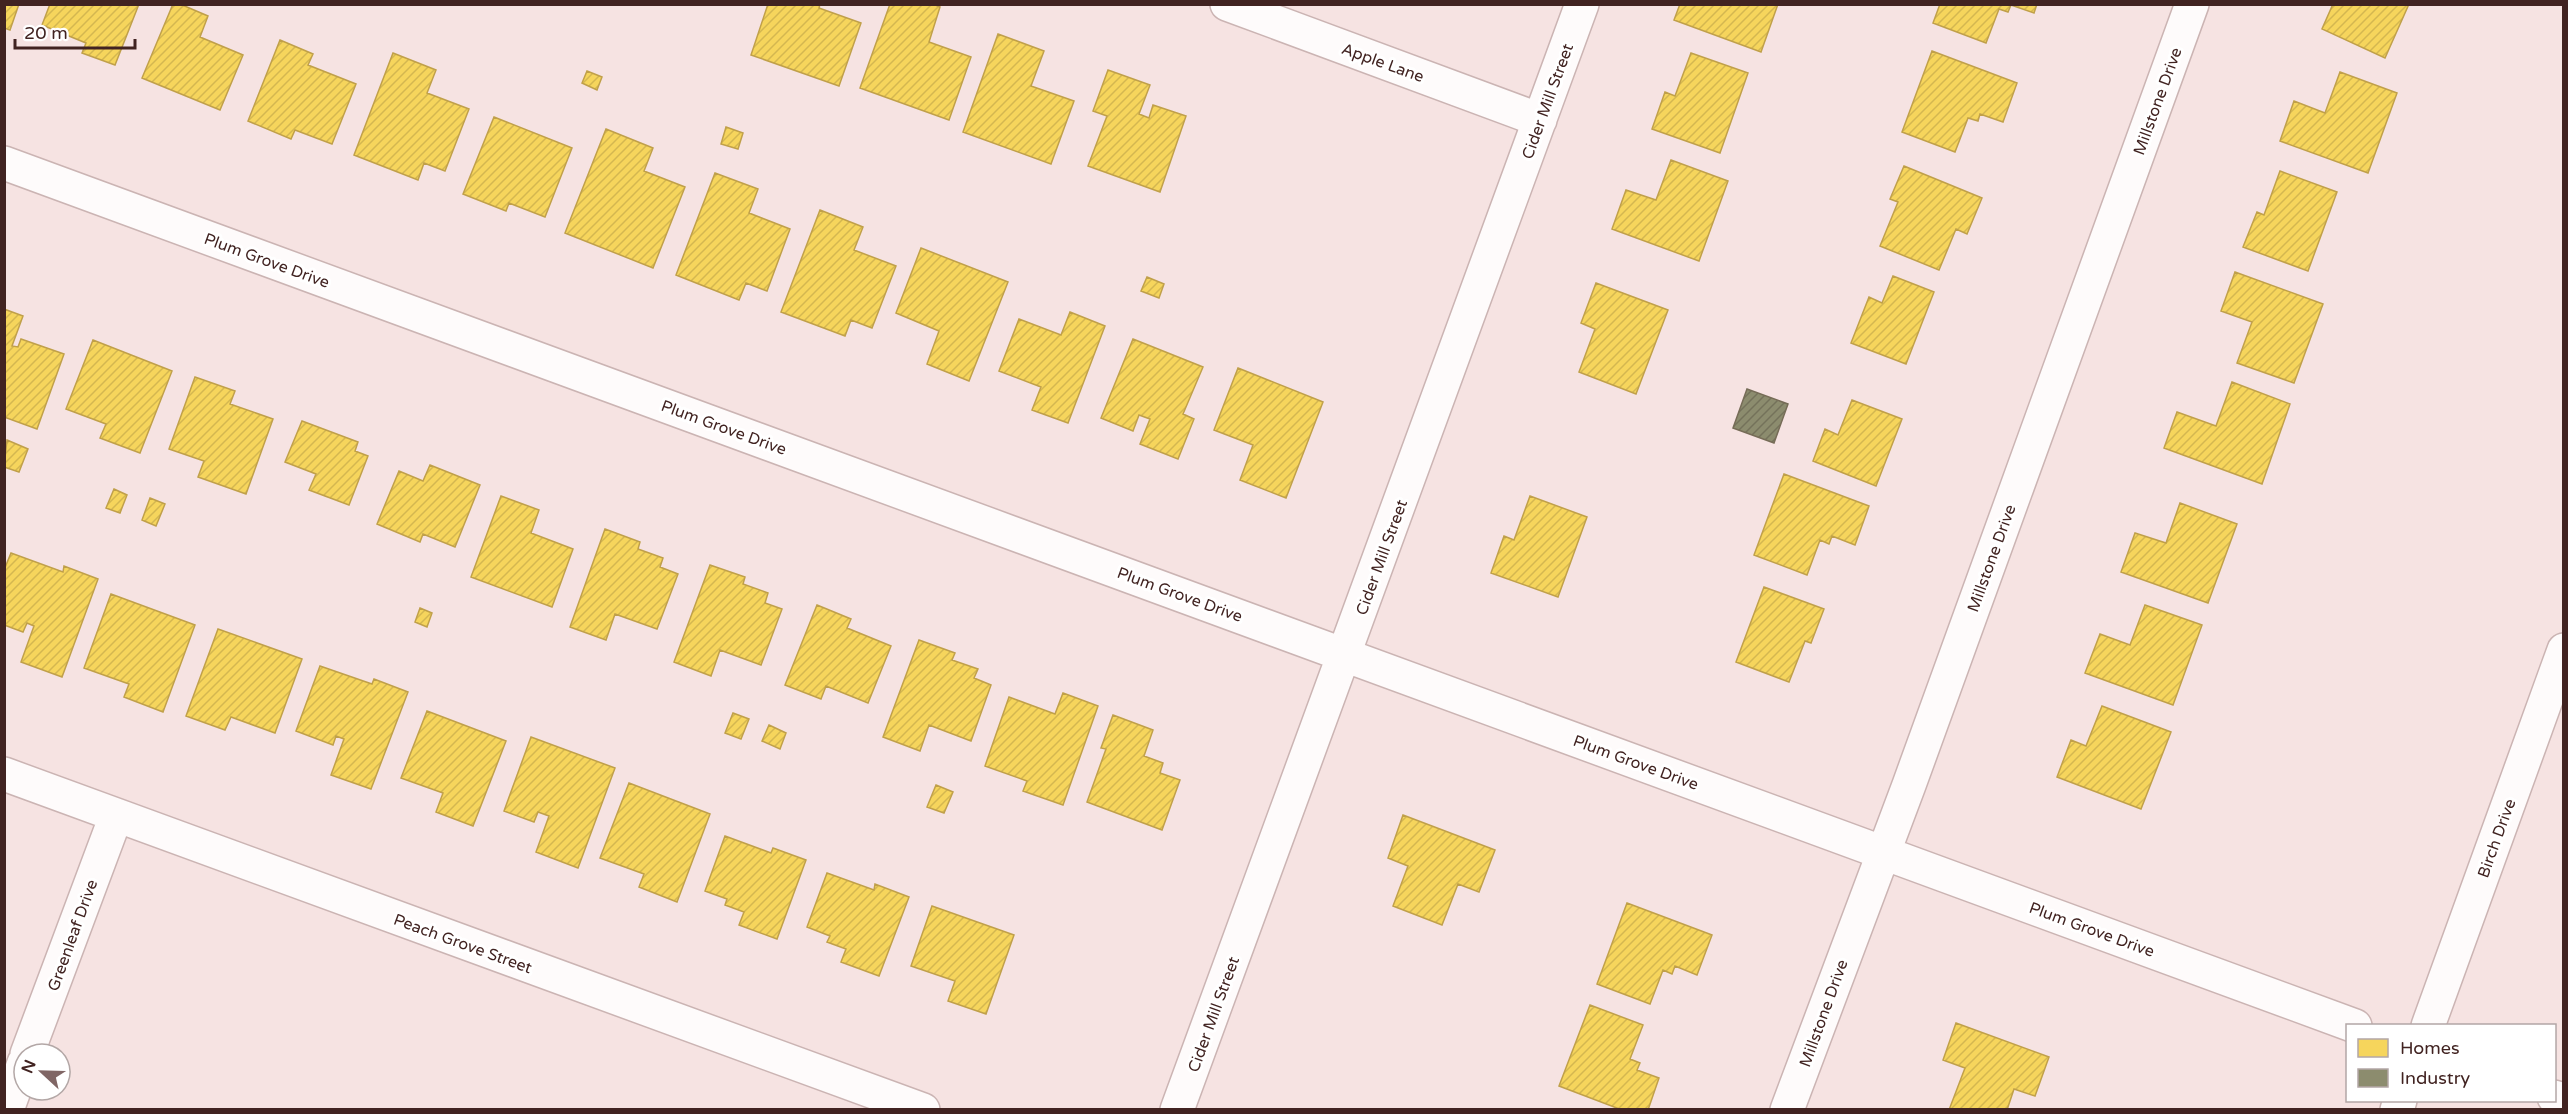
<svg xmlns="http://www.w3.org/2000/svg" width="2568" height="1114" font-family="'Varela Round',sans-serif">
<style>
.homes{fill:url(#homes-hatch);stroke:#c0a04a;stroke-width:1.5}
.industry{fill:url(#industry-hatch);stroke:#766c57;stroke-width:1.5}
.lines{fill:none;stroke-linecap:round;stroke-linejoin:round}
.street-casing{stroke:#cbb4b3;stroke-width:36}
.street{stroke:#fefbfb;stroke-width:33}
.labels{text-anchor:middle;stroke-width:6;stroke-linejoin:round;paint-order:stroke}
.street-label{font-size:16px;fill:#412321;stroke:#fff}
</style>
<defs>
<pattern id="homes-hatch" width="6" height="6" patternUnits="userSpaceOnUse" patternTransform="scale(1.5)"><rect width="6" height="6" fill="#f6d55c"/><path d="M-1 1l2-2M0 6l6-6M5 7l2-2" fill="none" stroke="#d4b750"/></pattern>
<pattern id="industry-hatch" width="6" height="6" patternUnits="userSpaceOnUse" patternTransform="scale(1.5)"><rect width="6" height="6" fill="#8c8c6e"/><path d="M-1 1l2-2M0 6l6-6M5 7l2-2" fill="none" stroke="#74725a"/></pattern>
</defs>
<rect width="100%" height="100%" fill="#f6e3e2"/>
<!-- homes -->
<path class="homes" d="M4,4H19L10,30L4,28Z
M50,4H139L115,65L82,53L86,43L42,25Z
M173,4H180L208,16L200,37L243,55L220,110L142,78Z
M768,4H820L819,8L861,23L839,86L751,55Z
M890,4H933L940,7L929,42L971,57L949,120L860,88Z
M1680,4H1778L1761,52L1674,20Z
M1940,4H2037L2034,13L2011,5L2008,12L1999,9L1986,43L1933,23Z
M2333,4H2409L2385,58L2322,29Z
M998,34L1044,51L1031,86L1074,101L1051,164L963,132Z
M280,40L313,54L308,65L356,84L332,144L295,130L291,139L248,121Z
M1932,51L2017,83L2003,122L1980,114L1978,121L1968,118L1955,152L1902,132Z
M393,53L436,70L427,93L469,109L445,171L424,163L418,180L354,155Z
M1691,53L1748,73L1720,153L1652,129L1665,92L1675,96Z
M1108,70L1150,85L1139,114L1149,118L1153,105L1186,116L1160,192L1088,166L1107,116L1093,111Z
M587,71L602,77L597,90L582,83Z
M2340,72L2397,93L2368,173L2280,141L2294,101L2325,113Z
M494,117L572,148L545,217L509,203L506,211L463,194Z
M726,127L743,133L738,149L721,144Z
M606,129L653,148L644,171L685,187L653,268L565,233Z
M1671,160L1728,181L1699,261L1612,229L1626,190L1656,200Z
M1904,166L1982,198L1967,234L1956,229L1939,270L1880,246L1898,202L1890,199Z
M2280,171L2337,192L2308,271L2243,247L2257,212L2264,215Z
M715,173L758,189L749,213L790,229L767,291L746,283L739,300L676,275Z
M820,210L863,227L854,250L896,266L872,328L851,320L845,336L781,312Z
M921,248L1008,282L969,381L927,364L939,331L896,313Z
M2235,272L2323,304L2294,383L2237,363L2252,322L2221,311Z
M1893,276L1934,292L1906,364L1851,343L1869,297L1882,303Z
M1147,277L1164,284L1159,298L1141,291Z
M1596,283L1668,310L1636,394L1579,372L1595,329L1581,323Z
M4,309L23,316L12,346L18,347L21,339L64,354L37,429L4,417Z
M1070,312L1105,326L1068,423L1032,410L1041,387L999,371L1019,319L1061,335Z
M1133,339L1203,367L1183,414L1194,419L1178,459L1140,444L1150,419L1139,415L1133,431L1101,418Z
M93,340L172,371L140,453L100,438L106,424L66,409Z
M1238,368L1323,402L1286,498L1240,480L1253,445L1214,430Z
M195,377L235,391L230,404L273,419L246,494L198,477L204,461L169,449Z
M2232,382L2290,404L2262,484L2164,448L2177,412L2216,426Z
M1852,400L1902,419L1876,486L1813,461L1825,429L1838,435Z
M302,421L358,442L355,451L368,456L349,505L309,490L316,474L285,462Z
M7,440L28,449L19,472L4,467Z
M430,465L480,485L455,547L423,534L420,542L377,524L399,471L423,481Z
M1784,474L1869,506L1855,545L1832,536L1829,544L1820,540L1807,575L1754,555Z
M114,489L127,495L120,513L106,508Z
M501,496L539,510L531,533L573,549L552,607L471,577Z
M1530,496L1587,517L1558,597L1491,573L1504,536L1514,540Z
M150,498L165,504L156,526L142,520Z
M2180,503L2237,524L2208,603L2121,572L2135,533L2166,543Z
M605,529L640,542L638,549L663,558L660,567L678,574L657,629L615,614L606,640L570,627Z
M11,553L63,572L64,566L98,579L62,677L21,662L34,626L27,623L23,632L4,625V570Z
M710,565L745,577L743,584L768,593L765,603L782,609L761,665L720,650L711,676L674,662Z
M1764,587L1824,609L1811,643L1805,641L1789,682L1736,662Z
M111,594L195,625L163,712L124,697L129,684L84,668Z
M817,605L851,619L847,628L891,646L868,703L826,686L821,699L785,685Z
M2145,605L2202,625L2173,705L2085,673L2100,634L2130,645Z
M420,608L432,613L427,627L415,622Z
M218,629L302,659L275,733L231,717L225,730L186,716Z
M919,640L955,653L952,660L978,669L974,678L991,685L971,741L929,725L920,751L883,737Z
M320,666L372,684L374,679L408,692L371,789L331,775L344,739L336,736L333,745L296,731Z
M1063,693L1098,706L1063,805L1023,791L1027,781L985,766L1009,697L1055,714Z
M2102,706L2171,732L2141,809L2057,777L2071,740L2086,746Z
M427,711L506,741L473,826L436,812L443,793L401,778Z
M733,713L749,719L741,739L725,733Z
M1113,715L1153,730L1144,756L1163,763L1160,773L1180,780L1162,830L1087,802L1106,749L1101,748Z
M769,725L786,733L780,749L762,741Z
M531,737L615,768L578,868L536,852L549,816L538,812L534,822L504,811Z
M629,783L710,814L677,902L639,887L644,874L600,858Z
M936,785L953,792L944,813L927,807Z
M1403,815L1495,850L1479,892L1458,884L1442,925L1393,906L1408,866L1388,858Z
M725,836L771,853L773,848L806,860L777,939L739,925L744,912L725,905L727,899L705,891Z
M827,873L874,890L875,884L909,897L879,976L841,962L846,949L827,942L830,936L807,927Z
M1627,903L1712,935L1697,975L1675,966L1672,974L1663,970L1650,1004L1597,984Z
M932,906L1014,935L986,1014L948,1001L955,981L911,966Z
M1590,1005L1643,1025L1630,1059L1640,1063L1637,1070L1659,1078L1648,1110H1622L1559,1086Z
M1956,1023L2049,1057L2035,1096L2014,1089L2007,1110H1949L1965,1068L1943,1060Z"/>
<!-- industry -->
<path class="industry" d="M1747,389L1788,404L1774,443L1733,428Z"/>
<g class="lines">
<defs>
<path id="street" d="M1227,4L1540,120
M4,163L2355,1026
M4,774L923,1110
M2428,1026L2564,650
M27,1054L116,816
M2554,1097L2564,1100
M7,1110L24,1063
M1177,1110L1582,4
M1787,1110L1909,785L2192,4
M2397,1110L2400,1100"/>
</defs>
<!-- street casing -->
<use href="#street" class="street-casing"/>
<!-- street -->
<use href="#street" class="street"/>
</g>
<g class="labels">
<!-- street labels -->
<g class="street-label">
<text transform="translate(1383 62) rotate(20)" y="6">Apple Lane</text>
<text transform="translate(1547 101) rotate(-70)" y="6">Cider Mill Street</text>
<text transform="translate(2157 101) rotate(-70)" y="6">Millstone Drive</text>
<text transform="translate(267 260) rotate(20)" y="6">Plum Grove Drive</text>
<text transform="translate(724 427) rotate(20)" y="6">Plum Grove Drive</text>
<text transform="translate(1381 557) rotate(-70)" y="6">Cider Mill Street</text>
<text transform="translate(1991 558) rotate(-70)" y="6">Millstone Drive</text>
<text transform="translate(1180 594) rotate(20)" y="6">Plum Grove Drive</text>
<text transform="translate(1636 762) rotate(20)" y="6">Plum Grove Drive</text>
<text transform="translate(2496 838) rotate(-70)" y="6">Birch Drive</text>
<text transform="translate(2092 929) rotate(20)" y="6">Plum Grove Drive</text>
<text transform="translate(72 935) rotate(-70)" y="6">Greenleaf Drive</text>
<text transform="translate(463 943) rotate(20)" y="6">Peach Grove Street</text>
<text transform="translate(1823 1013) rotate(-70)" y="6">Millstone Drive</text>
<text transform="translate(1213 1014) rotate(-70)" y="6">Cider Mill Street</text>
</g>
</g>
<!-- border -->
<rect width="2568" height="1114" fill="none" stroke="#412321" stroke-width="12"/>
<!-- legend -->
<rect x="2346" y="1024" width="210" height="78" fill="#ffffff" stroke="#b3a7a6" stroke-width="1.5"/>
<rect x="2358" y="1039" width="30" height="18" fill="#f6d55c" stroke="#b3a7a6" stroke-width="1.5"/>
<text x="2400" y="1054" font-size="18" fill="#412321">Homes</text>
<rect x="2358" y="1069" width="30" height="18" fill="#8c8c6e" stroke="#b3a7a6" stroke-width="1.5"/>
<text x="2400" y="1084" font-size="18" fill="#412321">Industry</text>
<!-- north arrow -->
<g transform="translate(42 1072) rotate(292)"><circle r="28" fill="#ffffff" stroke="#b3a7a6" stroke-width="1.5"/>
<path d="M0-4.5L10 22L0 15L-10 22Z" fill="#806665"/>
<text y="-9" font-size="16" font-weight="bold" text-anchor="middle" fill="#412321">N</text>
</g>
<!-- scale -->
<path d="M15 39v9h120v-9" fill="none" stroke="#412321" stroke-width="3"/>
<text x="24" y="39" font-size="18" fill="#412321" stroke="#ffffff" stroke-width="4.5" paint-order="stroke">20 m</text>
</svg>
